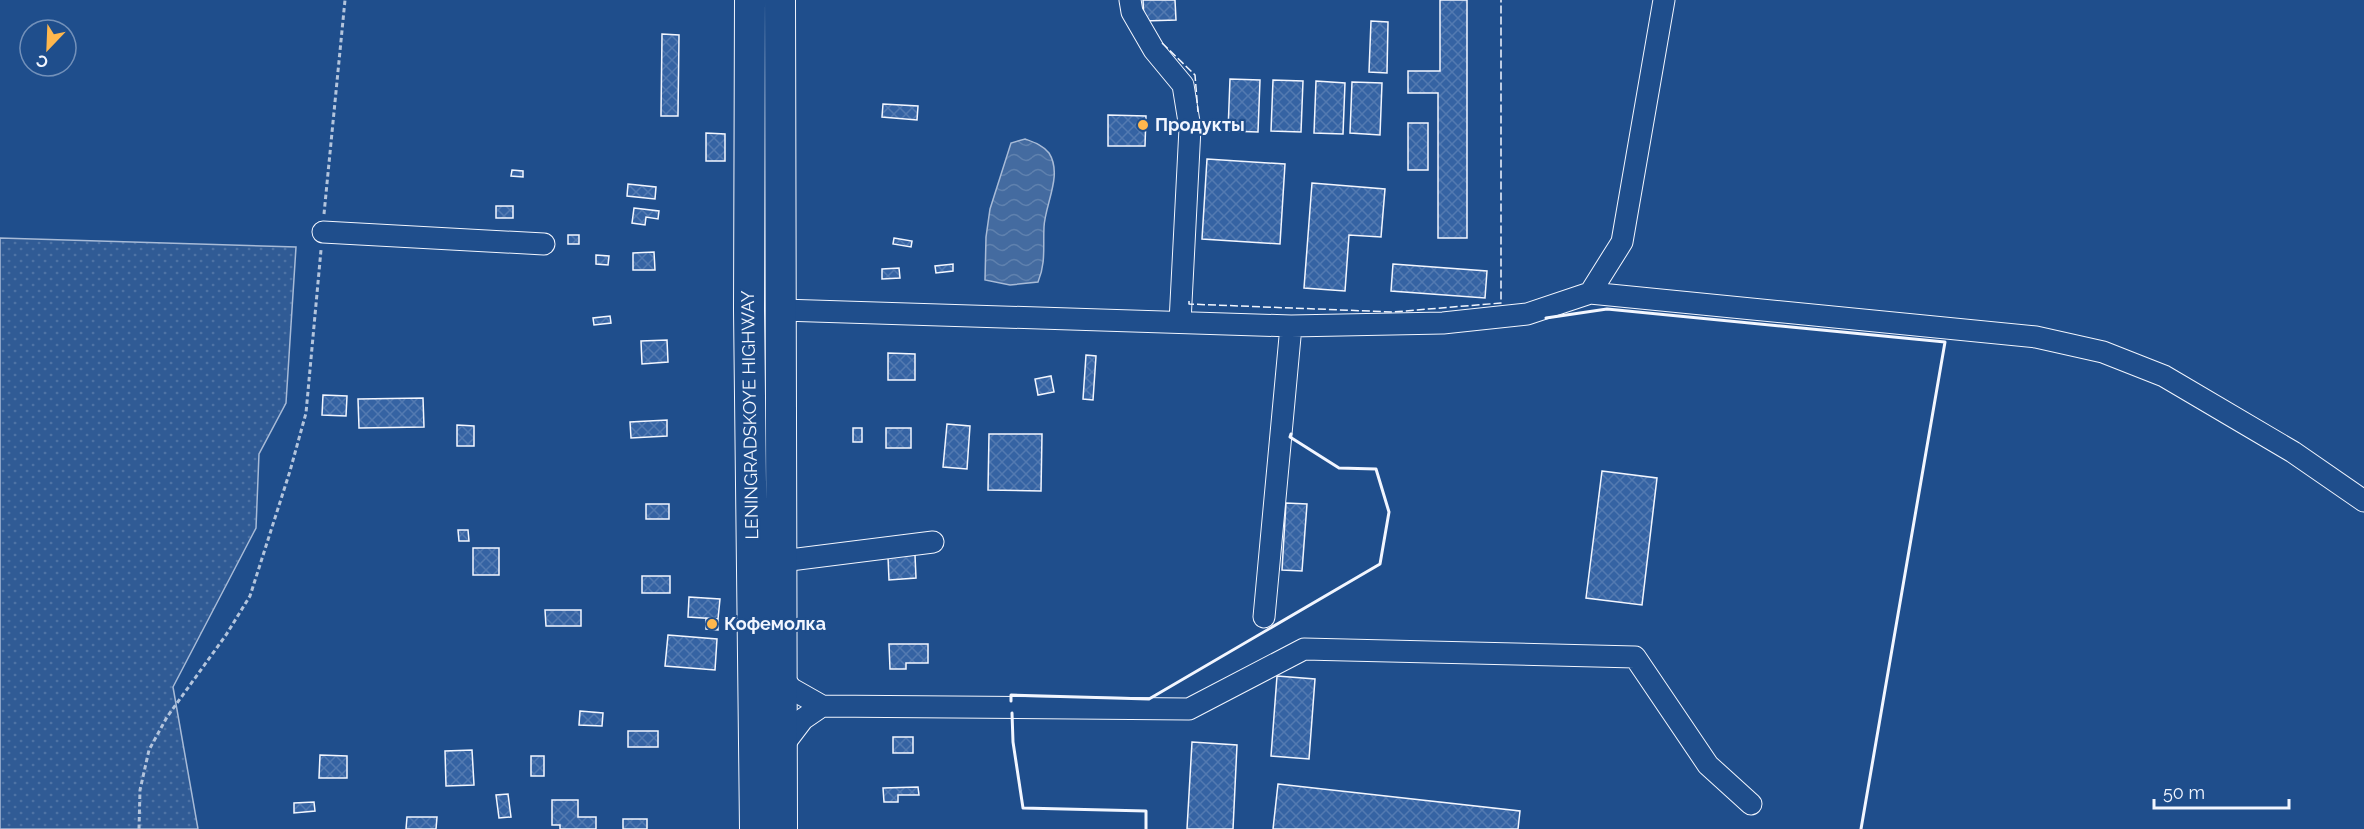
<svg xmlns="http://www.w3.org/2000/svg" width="2364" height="829" font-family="Raleway,sans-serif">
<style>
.grass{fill:url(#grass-dots);stroke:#a8bbd7;stroke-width:1.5}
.water{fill:url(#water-waves);stroke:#a8bbd7;stroke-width:1.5}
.building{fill:url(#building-cross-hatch);stroke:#f2f6ff;stroke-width:1.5}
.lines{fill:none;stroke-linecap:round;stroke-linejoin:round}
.minor-casing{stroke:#f2f6ff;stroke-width:23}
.highway-casing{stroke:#f2f6ff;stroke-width:32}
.path{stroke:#b3c4dc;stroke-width:3;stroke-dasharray:4.5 3;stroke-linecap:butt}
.minor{stroke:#1f4e8c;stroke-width:21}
.highway{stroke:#1f4e8c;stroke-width:30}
.fence{stroke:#f2f6ff;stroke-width:1.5;stroke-dasharray:8 3;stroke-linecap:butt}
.wall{stroke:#f2f6ff;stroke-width:3}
.poi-dot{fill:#ffb74d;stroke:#1f4e8c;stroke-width:2}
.labels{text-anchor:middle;stroke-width:4.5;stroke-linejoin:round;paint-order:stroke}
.poi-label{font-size:18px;font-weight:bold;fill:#f2f6ff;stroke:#1f4e8c;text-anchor:start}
.street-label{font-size:18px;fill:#f2f6ff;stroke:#1f4e8c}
</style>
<defs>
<pattern id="grass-dots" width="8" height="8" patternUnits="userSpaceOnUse" patternTransform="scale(1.5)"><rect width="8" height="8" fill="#305b95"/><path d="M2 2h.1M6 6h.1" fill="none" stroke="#4e73a5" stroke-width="1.8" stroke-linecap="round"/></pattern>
<pattern id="water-waves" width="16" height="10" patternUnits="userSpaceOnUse" patternTransform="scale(1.5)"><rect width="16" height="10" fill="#446ba0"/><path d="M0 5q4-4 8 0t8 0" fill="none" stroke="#5f81ae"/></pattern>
<pattern id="building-cross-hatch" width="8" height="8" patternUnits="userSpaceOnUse" patternTransform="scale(1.5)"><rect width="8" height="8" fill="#3563a3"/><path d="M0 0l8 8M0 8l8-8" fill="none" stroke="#537ab1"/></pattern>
</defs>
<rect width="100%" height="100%" fill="#1f4e8c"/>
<!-- grass -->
<path class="grass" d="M0,238L296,247L286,403L259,454L256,528L173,687L198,829H0Z"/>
<!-- water -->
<path class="water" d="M1025,139C1033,142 1043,145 1049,153C1063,175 1045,204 1044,227C1043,247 1046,263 1038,282L1010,285L985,280L986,237L990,209L1011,143Z"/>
<!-- building -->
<path class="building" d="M1143,0H1175L1176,20L1144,21Z
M1440,0H1467V238H1438V93H1408V71H1440Z
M1371,21L1388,22L1387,73L1369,72Z
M662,34L679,35L678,116H661Z
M1230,79L1260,80L1258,132L1228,131Z
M1273,80L1303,81L1301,132L1271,131Z
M1316,81L1345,83L1343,134L1314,133Z
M1352,82L1382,83L1380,135L1350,133Z
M883,104L918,106L917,120L882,117Z
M1108,115L1146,116L1145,146H1108Z
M1408,123H1428V170H1408Z
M706,133L725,134V161H706Z
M1207,159L1285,164L1280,244L1202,239Z
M512,170L523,171V177L511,176Z
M1312,183L1385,189L1381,237L1349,235L1345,291L1304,288Z
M628,184L656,187L655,199L627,196Z
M496,206H513V218H496Z
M634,208L659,211L658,219L646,217L645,225L632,223Z
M568,235H579V244H568Z
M894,238L912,241L911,247L893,244Z
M654,252L655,270H633V253Z
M596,255L609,256L608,265L596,264Z
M953,264V271L936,273L935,266Z
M1393,264L1487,271L1485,298L1391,291Z
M899,268L900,278L882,279V269Z
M610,316L611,323L594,325L593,318Z
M667,340L668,362L642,364L641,341Z
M888,353L915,354V380H888Z
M1086,355L1096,356L1093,400L1083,399Z
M1051,376L1054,392L1038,395L1035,379Z
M323,395L347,396L346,416L322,415Z
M423,398L424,427L359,428L358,399Z
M667,420V436L631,438L630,422Z
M947,424L970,426L967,469L943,467Z
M457,425L474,426V446H457Z
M853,428H862V442H853Z
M886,428H911V448H886Z
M989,434H1042L1041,491L988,490Z
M1602,471L1657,478L1642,605L1586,598Z
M1286,503L1307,504L1302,571L1282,570Z
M646,504H669V519H646Z
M458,530H468L469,541H459Z
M473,548H499V575H473Z
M915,555L916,578L889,580L888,557Z
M642,576H670V593H642Z
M689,597L720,599L718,619L688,617Z
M545,610H581V626H546Z
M706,618L718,619V630L706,629Z
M668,635L717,639L715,670L665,666Z
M889,644H928V663H906V669H890Z
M1277,676L1315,679L1309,759L1271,756Z
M580,711L603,713L602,726L579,725Z
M628,731H658V747H628Z
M893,737H913V753H893Z
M1192,742L1237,745L1233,829H1187Z
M472,750L474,785L446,786L445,751Z
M320,755L347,756V778H319Z
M531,756H544V776H531Z
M1278,784L1520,811L1518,829H1273Z
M918,787L919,795H898V802H884L883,788Z
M508,794L511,817L499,818L496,795Z
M552,800H578V817H596V829H560V825H552Z
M314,802L315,811L294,813V803Z
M407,817H437L436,829H406Z
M623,819H647V829H623Z"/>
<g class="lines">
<defs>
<path id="minor" d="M1130,0L1132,12L1154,50L1183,85L1190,128L1180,322
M323,232L544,244
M1590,293L2036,337L2103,352L2164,376L2293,452L2364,501
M782,310L1291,326L1443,323L1527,314L1590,293L1622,242L1664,0
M782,561L933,542
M1264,617L1291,326
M782,678L792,689L822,706L1189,709L1304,649L1635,657L1708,765L1751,804
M781,748L803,719L822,706"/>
<path id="highway" d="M750,0L749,310L755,829
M780,0L782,829"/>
</defs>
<!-- minor casing -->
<use href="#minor" class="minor-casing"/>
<!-- highway casing -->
<use href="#highway" class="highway-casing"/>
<!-- path -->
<path class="path" d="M324,214L345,0
M139,829L140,790L149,750L167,717L226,635L250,596L290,471L306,413L321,250"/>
<!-- minor -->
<use href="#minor" class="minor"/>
<!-- highway -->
<use href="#highway" class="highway"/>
<!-- fence -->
<path class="fence" d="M1162,43L1195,75L1198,112
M1189,301V304L1393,312L1501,303V0"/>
<!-- wall -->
<path class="wall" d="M1546,318L1607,309L1945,342L1861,829
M1011,701V695L1149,699L1380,564L1389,512L1376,469L1339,468L1290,437L1291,434
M1012,713L1013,742L1023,808L1146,811V829"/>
</g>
<!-- markers -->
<g class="poi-dot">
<circle cx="1143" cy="125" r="6"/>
<circle cx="712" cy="624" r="6"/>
</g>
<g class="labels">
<!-- poi labels -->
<g class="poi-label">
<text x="1155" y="131">Продукты</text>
<text x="724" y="630">Кофемолка</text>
</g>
<!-- street labels -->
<g class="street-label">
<text transform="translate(750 415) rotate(-91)" y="6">LENINGRADSKOYE HIGHWAY</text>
</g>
</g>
<!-- north arrow -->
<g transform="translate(48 48) rotate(203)"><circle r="28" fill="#1f4e8c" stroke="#7391ba" stroke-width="1.5"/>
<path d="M0-4.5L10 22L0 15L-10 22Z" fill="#ffb74d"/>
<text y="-9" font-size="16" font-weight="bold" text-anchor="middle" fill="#f2f6ff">С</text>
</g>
<!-- scale -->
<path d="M2154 799v9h135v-9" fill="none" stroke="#f2f6ff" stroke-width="3"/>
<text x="2163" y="799" font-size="18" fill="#f2f6ff" stroke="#1f4e8c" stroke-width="4.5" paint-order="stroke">50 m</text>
</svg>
